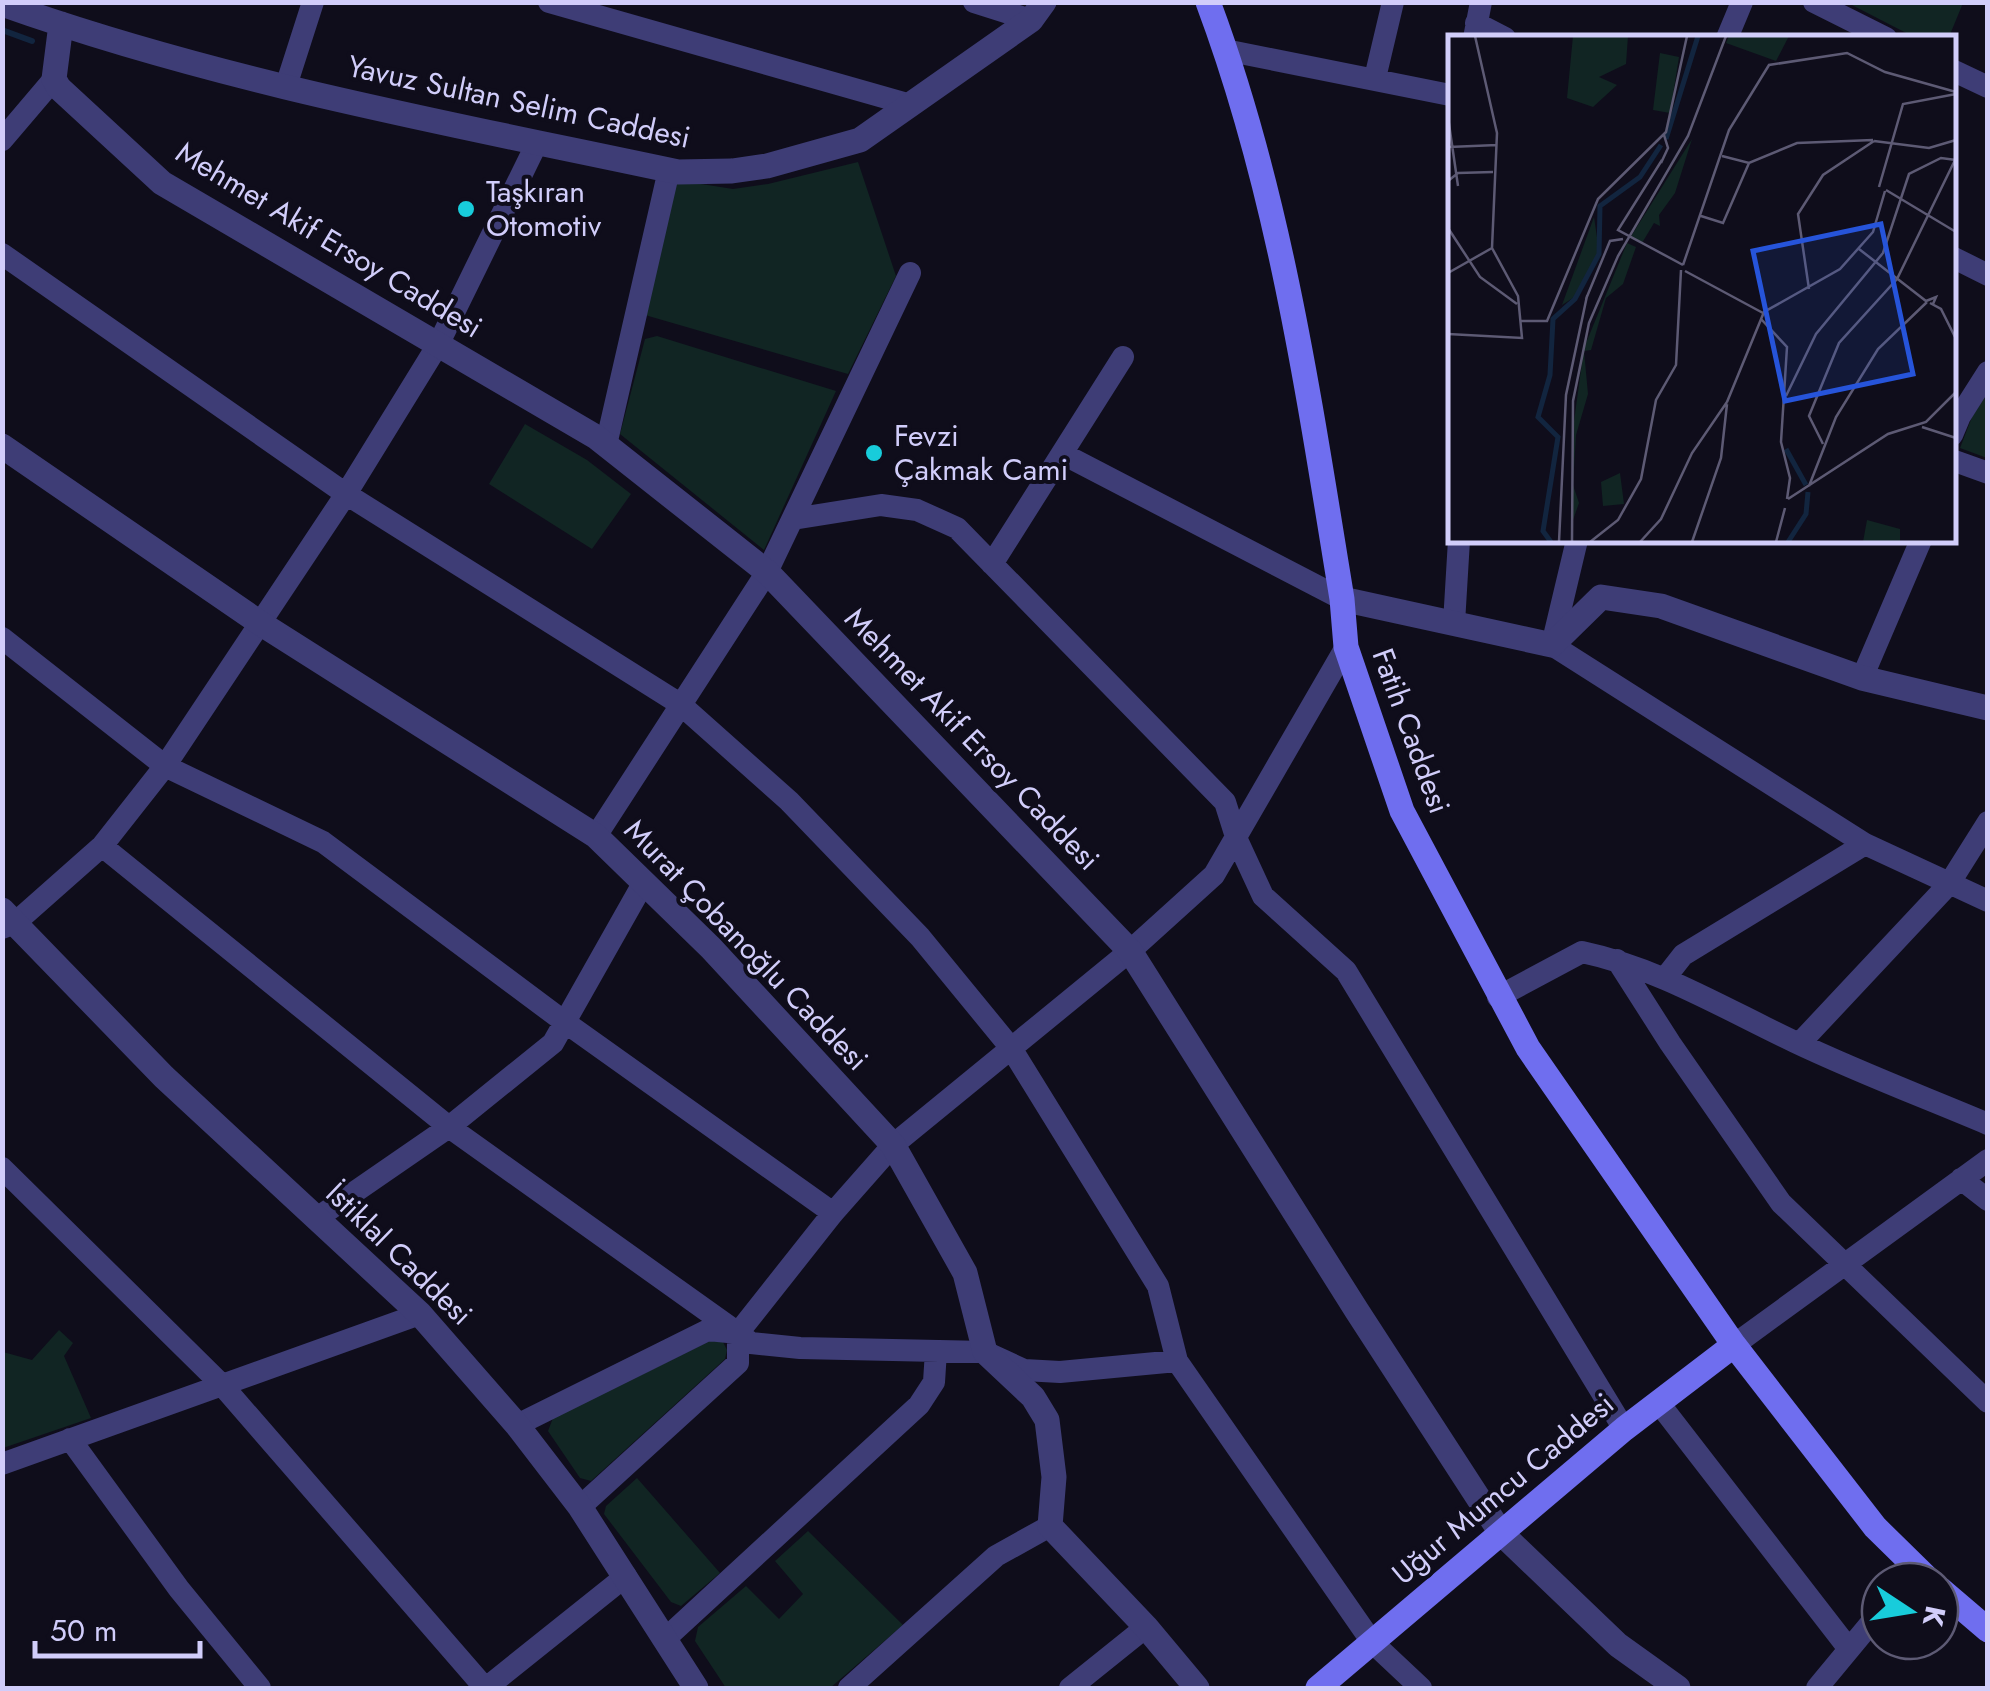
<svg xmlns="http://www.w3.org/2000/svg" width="1990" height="1691" font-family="Jost,sans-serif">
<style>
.green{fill:#112523}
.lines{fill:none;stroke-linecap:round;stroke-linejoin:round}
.stream{stroke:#12253f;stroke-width:6}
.minor{stroke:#3e3d76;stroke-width:22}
.tertiary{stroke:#3e3d76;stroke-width:25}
.secondary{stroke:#6f6eef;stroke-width:25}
.poi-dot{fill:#18ccdb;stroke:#0f0d1b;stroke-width:4}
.labels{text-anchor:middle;stroke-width:8;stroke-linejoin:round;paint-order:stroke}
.street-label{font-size:30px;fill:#d1cdfa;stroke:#0f0d1b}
.poi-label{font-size:30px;fill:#d1cdfa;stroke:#0f0d1b;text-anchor:start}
.inset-river{fill:none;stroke:#12253f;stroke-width:5}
.inset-road{fill:none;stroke:#5d5a74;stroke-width:2.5}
.view{fill:#2654da;fill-opacity:0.15;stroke:#2654da;stroke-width:5}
.inset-edge{fill:none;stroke:#d1cdfa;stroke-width:5}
</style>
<rect width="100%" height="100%" fill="#0f0d1b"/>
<!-- green -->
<path class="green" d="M1848,3L1962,2L1963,3L1949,37H1914Z
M858,162L896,276L848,374L645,315L676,180L733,189L768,184Z
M657,336L836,391L764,550L620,434L645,339Z
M1987,394V458L1960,448L1972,417Z
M525,424L587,460L631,494L592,549L489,484Z
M59,1330L73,1343L64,1356L91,1418L3,1448V1352L32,1360Z
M712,1340L723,1342L727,1350L725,1359L591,1481L580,1478L548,1431L553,1418Z
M637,1478L720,1573L681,1606L671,1602L604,1514L606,1506Z
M808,1531L903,1625L830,1688H726L695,1641L698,1627L746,1586L779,1619L803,1594L775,1561Z"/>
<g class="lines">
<!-- stream -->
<path class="stream" d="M2,30L32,41"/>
<!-- minor -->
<path class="minor" d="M549,2L911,105
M974,2L1031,20
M1814,2L1886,38
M1476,23L1505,38
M1474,38L1481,2
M1727,38L1742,2
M1225,50L1450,95
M1952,70L1988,87
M1375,78L1393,2
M286,86L313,2
M2,140L54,79
M2,254L346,494L680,704L789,801L920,937L1011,1048L1158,1286L1177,1361L1372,1642L1421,1688
M1952,257L1988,275
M1952,435L1960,416L1988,372
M606,445L669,170
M1063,454L1342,599
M1952,460L1988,473
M793,519L881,505L917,510L957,528L1225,802L1237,840L1263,896L1346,971L1624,1429
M1577,540L1552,645L1865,844L1988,901
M992,564L1123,357
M1454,623L1459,540
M2,638L165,766L323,842L566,1023L833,1213
M1862,678L1921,540
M596,836L767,572L910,273
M102,846L449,1127L738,1333
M2,928L15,923L102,846L165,766L346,494L439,343L537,143
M1617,960L1670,1043L1781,1203L1988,1402
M1665,978L1683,955L1865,844
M1498,997L1582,952C1658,968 1725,1009 1795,1042C1858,1072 1924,1097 1988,1124
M1799,1044L1949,884L1988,822
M2,1168L222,1385L485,1688
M1961,1179L1988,1200
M317,1218L449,1127L553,1043L644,882
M1734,1345L1988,1160
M1658,1402L1849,1649
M517,1425L708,1330L738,1333L751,1343L800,1348L985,1352L1024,1370L1060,1372L1177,1361
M70,1439L179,1589L260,1688
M2,1464L420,1314
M580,1507L738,1363V1333L833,1213L893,1145L1130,951L1214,875L1346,647
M665,1639L919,1405L934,1382L936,1351
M486,1688L626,1576
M849,1688L996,1556L1050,1526
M1070,1688L1146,1627
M1817,1688L1880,1612"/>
<!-- tertiary -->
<path class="tertiary" d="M2,4C221,82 452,124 678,172L732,171L767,166L860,140L1031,20L1044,2
M61,24L54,79L59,88L162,183L596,437L767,572L1130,951L1357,1311L1501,1533L1618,1645L1678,1688
M2,446L260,623L596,836L711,948L893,1145L965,1273L985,1352L1033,1397L1047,1420L1054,1477L1050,1526L1146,1627L1197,1688
M1342,599L1552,645L1601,597L1661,606L1862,678L1988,708
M2,910L164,1077L420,1314L517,1425L580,1507L696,1688"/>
<!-- secondary -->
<path class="secondary" d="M1208,2C1280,194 1309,398 1342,599L1346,647L1402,811L1528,1048L1734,1345L1875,1527L1930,1581
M1940,1589L1988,1630
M1318,1688L1624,1429L1734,1345"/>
</g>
<!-- markers -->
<g class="poi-dot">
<circle cx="466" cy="209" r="10"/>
<circle cx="874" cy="453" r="10"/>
</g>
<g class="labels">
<!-- street labels -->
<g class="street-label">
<text transform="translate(519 102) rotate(12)" y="10">Yavuz Sultan Selim Caddesi</text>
<text transform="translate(329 240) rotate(31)" y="10">Mehmet Akif Ersoy Caddesi</text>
<text transform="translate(1411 731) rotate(70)" y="10">Fatih Caddesi</text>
<text transform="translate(972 739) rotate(46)" y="10">Mehmet Akif Ersoy Caddesi</text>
<text transform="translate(746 945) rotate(46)" y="10">Murat Çobanoğlu Caddesi</text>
<text transform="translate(399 1254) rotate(44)" y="10">İstiklal Caddesi</text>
<text transform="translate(1503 1489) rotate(-40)" y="10">Uğur Mumcu Caddesi</text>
</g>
<!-- poi labels -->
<g class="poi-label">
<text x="486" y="202">Taşkıran<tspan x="486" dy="34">Otomotiv</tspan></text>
<text x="894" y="446">Fevzi<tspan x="894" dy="34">Çakmak Cami</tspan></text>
</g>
</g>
<!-- overview -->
<g transform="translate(1448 35)">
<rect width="508" height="508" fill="#0f0d1b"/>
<path d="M125,1H180L178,29L151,42L169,50L145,72L119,63ZM281,1H341L328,26L278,8ZM212,18L231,22L222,78L205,75ZM244,104L227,158L211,180L212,191L206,188L194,208L182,203ZM146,182L151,216L128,261L114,270ZM179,208L188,212L175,249L158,263L143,315L136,316L140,359L128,400L125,450L131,468L125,485L124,401L136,313ZM172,438L176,469L155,471L153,447ZM419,485L452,494V507H415Z" fill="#112523"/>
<path class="inset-river" d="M218,104L250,1M338,414L358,450M103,507L95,496L110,402L90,382L102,340L105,284L127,264L151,219L152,171L192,142L213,110M340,507L358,479L360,457"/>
<path class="inset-road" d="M0,82L10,151M426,106L481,113L508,105M1,112L49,110M274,121L301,128L349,108L425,105M214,125L170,195L235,230M213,128L220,113L216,100M0,146L10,138L45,137M431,152L455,69L508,59M438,155L508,197M253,181L275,188L301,128M0,193L32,242L69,269M411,214L478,266L488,262L485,269M235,230L281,95L321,30L399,18L437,37L508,57M237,236L315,278M0,238L44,213M361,254L350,179L375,140L426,106M138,264L162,206L175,204M482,268L493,274L508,304M313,284L339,312L333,407L342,443L339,464M72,286H99L150,164L218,97L239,1M0,299L74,303L70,261L44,213L49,98L27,1M338,361L368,299L435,218L461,139L493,123L508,125M279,367L316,277L392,234L425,197L437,156M474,392L508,403M375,409L361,381L391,308L449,244L507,125M361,451L388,382L430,314L479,267M340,464L440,399L478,387L508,357M111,507L118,360L139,261M124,507L125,366L141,288L170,221L240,101L278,1M142,507L170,485L193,444L208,365L228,330L233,235M192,507L213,484L244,418L279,367M244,507L273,423L279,369M328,507L337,473"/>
<path class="view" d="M433,189L465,339L337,366L305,216Z"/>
<rect width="508" height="508" class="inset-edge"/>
</g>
<!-- border -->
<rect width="1990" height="1691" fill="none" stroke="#d1cdfa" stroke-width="10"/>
<!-- north arrow -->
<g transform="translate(1910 1611) rotate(102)"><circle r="48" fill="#0f0d1b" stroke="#5d5a74" stroke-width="2.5"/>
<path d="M0-8L18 38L0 25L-18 38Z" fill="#18ccdb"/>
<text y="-15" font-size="28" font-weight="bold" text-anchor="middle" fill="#d1cdfa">K</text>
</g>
<!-- scale -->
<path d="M35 1641v15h165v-15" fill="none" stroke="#d1cdfa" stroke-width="5"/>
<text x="50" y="1641" font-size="30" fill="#d1cdfa" stroke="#0f0d1b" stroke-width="8" paint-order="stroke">50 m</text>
</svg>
